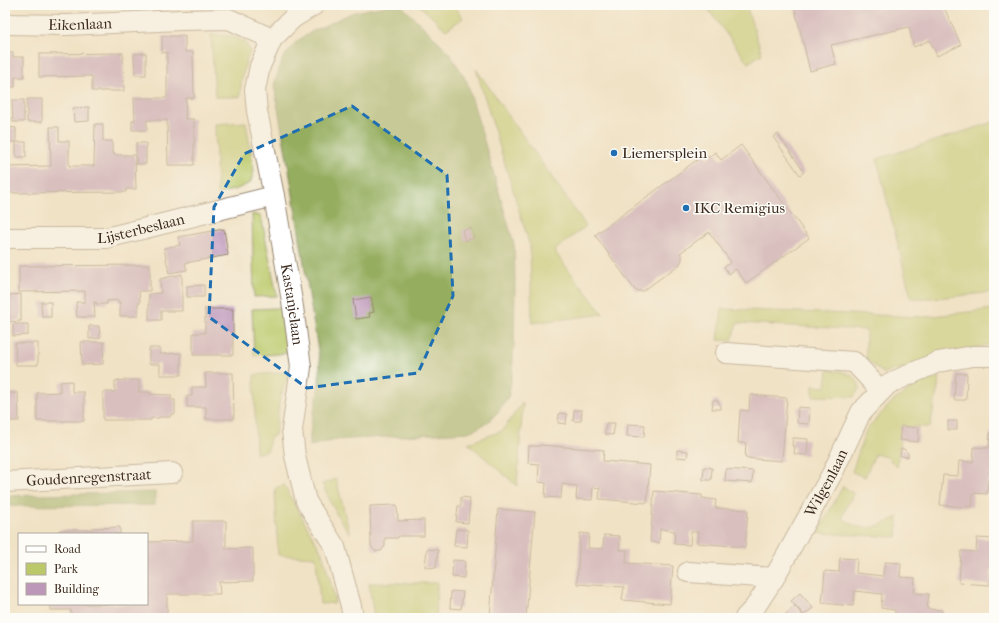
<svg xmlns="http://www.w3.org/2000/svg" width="999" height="623" font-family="'IM FELL French Canon',serif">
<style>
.green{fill:#bcc96b;stroke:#7c7a44}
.forest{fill:#95ad5f;stroke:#686c3e}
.building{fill:#bd97b9}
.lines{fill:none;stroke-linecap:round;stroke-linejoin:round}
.street-casing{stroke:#968672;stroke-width:22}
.street{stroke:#fff;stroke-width:20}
.marked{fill:none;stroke:#1f6fb2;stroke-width:3;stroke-dasharray:8 5;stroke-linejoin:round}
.poi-dot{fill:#1f6fb2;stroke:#fdfcf7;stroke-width:1.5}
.labels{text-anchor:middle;stroke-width:3;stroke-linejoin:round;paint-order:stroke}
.street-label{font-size:15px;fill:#3b2a1e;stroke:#fdfcf7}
.poi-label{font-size:15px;fill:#3b2a1e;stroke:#fdfcf7;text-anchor:start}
</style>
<rect width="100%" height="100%" fill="#fdfcf7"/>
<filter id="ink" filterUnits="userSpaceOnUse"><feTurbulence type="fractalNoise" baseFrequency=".025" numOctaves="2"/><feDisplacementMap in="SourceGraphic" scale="8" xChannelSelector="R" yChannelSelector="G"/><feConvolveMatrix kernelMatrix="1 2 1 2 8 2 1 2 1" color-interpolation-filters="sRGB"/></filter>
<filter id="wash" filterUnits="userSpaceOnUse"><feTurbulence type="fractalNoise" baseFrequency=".012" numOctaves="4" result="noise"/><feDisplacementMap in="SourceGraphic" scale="16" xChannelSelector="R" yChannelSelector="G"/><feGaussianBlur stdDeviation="0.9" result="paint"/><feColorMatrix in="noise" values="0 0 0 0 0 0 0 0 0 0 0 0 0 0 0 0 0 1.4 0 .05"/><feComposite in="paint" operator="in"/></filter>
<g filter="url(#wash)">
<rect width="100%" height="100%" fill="#f0e2c5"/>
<!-- green -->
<path class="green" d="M420,5H454L463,18L446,30L420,6Z
M705,5H746L762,54L748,63Z
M211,35L232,36L245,42L250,51C248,57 245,63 244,70C241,79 241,88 240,97H215Z
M476,69L586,226L554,251L603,314L532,323L530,246Z
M246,122L254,172L250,183L237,189L217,194L215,124Z
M994,122V292C966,295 939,299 911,298L877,159Z
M252,214L261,216L277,296L254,297Z
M280,308L288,353L254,356L252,309Z
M722,309L924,317L994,309V345H988L938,357L901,369L883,373L866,359V330L737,323L732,341L718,340Z
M828,370C842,372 854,371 860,387L854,397L813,396V386L826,387Z
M287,372L286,382L280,397L275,435L270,438L268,450L256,454L254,375Z
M940,377L930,427H901L897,467L887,457L875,454L865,477L852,472L866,430L892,402L921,382Z
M523,402L517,486L468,443L502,431Z
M336,479L350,534L337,515L322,484Z
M284,485L322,553L332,587L335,603L320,604L316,557L278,555L275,488Z
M843,486L854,494L848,503L842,518C847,521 853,526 859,527C873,530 886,523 898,517L897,537L818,533Z
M369,583H437L436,618H374Z"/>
<!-- forest -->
<path class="forest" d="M390,5H401L447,50L457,65L467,82L514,244L515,280L514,344L512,374L509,395L498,412L488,422L478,428L468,432L335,440L310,446V434L312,418L316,404L319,384L320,363L290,176L274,85L283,58L297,41L313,31L354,12Z
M155,492V505L5,506V496Z"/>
<g id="blocks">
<!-- building -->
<path class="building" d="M794,5H943L961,45L937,56L930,40L914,47L909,27L831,45L836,64L810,71Z
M162,36H185V52H193L194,98H186L185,119H194V165H168L167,120H147V130H132V121L135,120L134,98H167V52L162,53Z
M5,53H13V57H24V77H15V87H5Z
M123,53L124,91H92V76L39,77V54Z
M146,53V75H135L134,54Z
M27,99H42V122H27Z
M12,100H24V122H13Z
M89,107V121L74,122L73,108Z
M95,124H103V141H112V153H114V155H135L136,189H126V192L5,193V167L51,166L50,127H59V141H69V166H94Z
M5,127L16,128V142H5Z
M778,134L804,172L800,175L773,137Z
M16,142H26V157H16Z
M136,143H146V164H136Z
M741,145L809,238L746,283L736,269L729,274L724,267L731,262L709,232L680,253L682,256V259L680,264L643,291H639L635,290L595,235L705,154L708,158L715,152L721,160Z
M471,228L474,238L465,241L462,230Z
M224,229L228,255L185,263L187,270L169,273L164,248L180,245L178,237Z
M150,265V291H139L140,303H138V316H120V302H118V300L107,301V304H96V302H94L95,317H77L76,302H85V291L19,292V266Z
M182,274V311H161V320H149V294L161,293L160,279Z
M204,285V297H187V286Z
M21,294V321L9,322V295Z
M371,297L374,312L369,313L370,317L356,319L353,300Z
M41,302H51V317H42Z
M205,309H233V355H193V333H205Z
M13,324H28V335L13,336Z
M89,326H99L100,338L89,339Z
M81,342H104L103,364L82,365Z
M15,343H38V365H16Z
M149,348H160V354L181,353V375H160V364H149Z
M205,373H233L234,419H206V407H187V396H192V387H206Z
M956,373L967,374L966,400H954Z
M126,380H139V392H150V394L171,395V400H175V414H171L170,417H159V418H151V420H103V392H115V381Z
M72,381V392H84V421H37V393L60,392V382Z
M5,393H18L19,421H5Z
M750,395L787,398L782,461L745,458L746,443H738L740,410L749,411Z
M713,400H717L721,406V409H712Z
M798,407L810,408L809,424L797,423Z
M574,410H582L581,421H573Z
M559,413L567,414L566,424L558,423Z
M948,421H957V430H948Z
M606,423H615L613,435L605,434Z
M628,424L645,425L644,437L627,436Z
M901,426L919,428L918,442L899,440Z
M990,433L994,434V480H988L987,494L973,493L972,507L940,505L943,475L958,476L959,461L973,462L974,447L989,448Z
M793,438L808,439L807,455L794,454L795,446H792Z
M540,445L604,450L603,461L650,465L647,503L599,499L600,488L593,487L592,500L576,499L577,486L562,484L561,498L545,497L546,483L538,482L539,464L528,463L529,446H540Z
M901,449H904L908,453V457L900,456Z
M677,450L688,451L687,458L677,457Z
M704,467L712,468L711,480H703Z
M726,469L753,471L752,483L725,481Z
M654,491L702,495V498L716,500L715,508L748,510L745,547L697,543L698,532H691L690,545L674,544L675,531L660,529L659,543L650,542Z
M461,497L470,498L468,523L456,522L458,506H461Z
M397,505L398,521L424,520V536H398V538H385V546L381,551H375L371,546L370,506Z
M498,509L535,512L526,618H490Z
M193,521H226V549L253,548V581L219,582L220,594H167V618H71V610H51V604H147V542L193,541Z
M120,527V534H59V530H92V528Z
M456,529L468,530L467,547L454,546Z
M580,533L589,534L588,548L603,549L604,535L620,536L619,550H627L626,563L673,566L670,604L622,600L624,587L577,584Z
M977,538L994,539V570H991L990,585L959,583L961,551L976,552Z
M427,549L438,550L436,568L425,567Z
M840,558L857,559L856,573L883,576L885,562L901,563L900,577L915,578L914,593L929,594L927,609L942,610V618H895V610L881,608L882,594L855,591L853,606L822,603L825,571L839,572Z
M453,560L465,561L464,578L452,577Z
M451,591L463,592L461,609L450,608Z
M800,593L813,608L804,615L791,601Z
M795,606L805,618H788L785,615Z"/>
</g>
</g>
<g filter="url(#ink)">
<use href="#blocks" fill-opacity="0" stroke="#968672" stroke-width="1"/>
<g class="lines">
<defs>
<g id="street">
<path id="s1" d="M314,5L293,18L272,39L260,66L255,90L257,111L274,196L293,307L301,367L292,430L295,456L306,501L335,547L351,606L353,618"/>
<path id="s2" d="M5,24L67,25L181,20L229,19L272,39"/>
<path id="s3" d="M5,238H106L274,196"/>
<path d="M726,353L854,362L881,391"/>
<path id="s4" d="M5,482L172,473"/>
<path d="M688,572L774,578"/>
<path id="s5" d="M745,618L755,607L774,578L833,472L861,412L888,384L938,362L973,356H994"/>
</g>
</defs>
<!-- street casing -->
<use href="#street" class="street-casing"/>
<!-- street -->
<use href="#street" class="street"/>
</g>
</g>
<!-- marked area -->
<path d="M0 0H999V623H0ZM352,106L447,175L453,296L418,373L307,388L209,317L214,207L244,154Z" fill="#f0e2c5" fill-opacity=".55" fill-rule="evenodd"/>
<path class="marked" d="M352,106L447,175L453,296L418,373L307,388L209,317L214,207L244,154Z"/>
<!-- markers -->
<g class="poi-dot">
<circle cx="614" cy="153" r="4"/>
<circle cx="686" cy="208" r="4"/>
</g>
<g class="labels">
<!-- street labels -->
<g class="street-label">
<text dy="5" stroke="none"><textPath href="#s2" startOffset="75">Eikenlaan</textPath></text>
<text dy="5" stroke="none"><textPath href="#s3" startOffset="137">Lijsterbeslaan</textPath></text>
<text dy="5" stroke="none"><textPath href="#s1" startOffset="326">Kastanjelaan</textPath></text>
<text dy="5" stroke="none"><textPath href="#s4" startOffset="84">Goudenregenstraat</textPath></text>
<text dy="5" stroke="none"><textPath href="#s5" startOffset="158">Wilgenlaan</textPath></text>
</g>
<!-- poi labels -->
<g class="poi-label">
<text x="622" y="158">Liemersplein</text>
<text x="694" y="213">IKC Remigius</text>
</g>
</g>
<!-- margin -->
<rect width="999" height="623" fill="none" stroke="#fdfcf7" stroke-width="20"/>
<!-- legend -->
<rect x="18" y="533" width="130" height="72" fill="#fdfcf7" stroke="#afa8a0"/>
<rect x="26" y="546" width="20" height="6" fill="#ffffff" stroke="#afa8a0"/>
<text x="54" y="553" font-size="12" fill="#3b2a1e">Road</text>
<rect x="26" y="563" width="20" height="12" fill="#bcc96b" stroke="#afa8a0"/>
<text x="54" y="573" font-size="12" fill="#3b2a1e">Park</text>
<rect x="26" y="583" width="20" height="12" fill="#bd97b9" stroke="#afa8a0"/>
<text x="54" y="593" font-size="12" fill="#3b2a1e">Building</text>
</svg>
